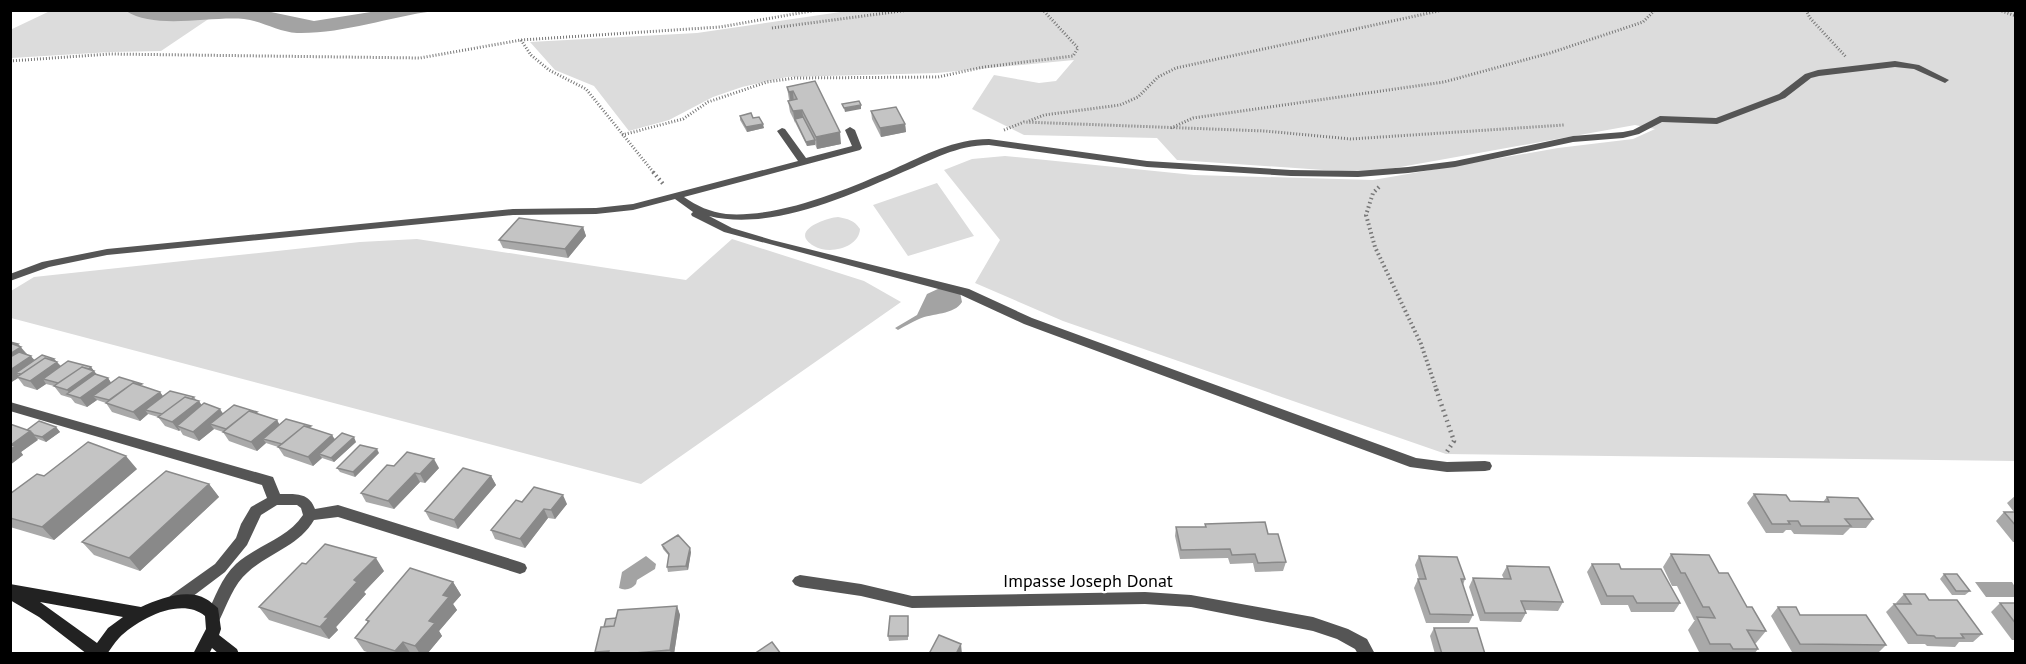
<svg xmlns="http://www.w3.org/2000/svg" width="2026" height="664" font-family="'PT Sans',sans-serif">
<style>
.green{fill:#dcdcdc}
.water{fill:#a3a3a3}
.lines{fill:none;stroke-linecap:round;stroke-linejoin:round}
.path-far2{stroke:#777;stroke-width:3;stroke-dasharray:1 2;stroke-linecap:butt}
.path-far1{stroke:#777;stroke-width:4;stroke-dasharray:1.5 3;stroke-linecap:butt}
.path{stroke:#777;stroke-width:4.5;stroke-dasharray:1.5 4;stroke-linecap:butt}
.lane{fill:#555;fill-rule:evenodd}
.street{fill:#555;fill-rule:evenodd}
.secondary{fill:#222;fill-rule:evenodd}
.wall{fill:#a9a9a9}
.shaded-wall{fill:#898989}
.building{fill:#c4c4c4;stroke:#898989;stroke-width:1.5}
.labels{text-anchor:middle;stroke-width:4.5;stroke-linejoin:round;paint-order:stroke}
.near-street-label{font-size:18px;fill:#000;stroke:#fff}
</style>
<rect width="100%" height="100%" fill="#fff"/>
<!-- green -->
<path class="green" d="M854,10L2015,11V461L1446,454L1063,321L975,283L1000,240L944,170L972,159L1005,156L1194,175L1373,180L1558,148L1633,139L1655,129L1635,125L1367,173L1177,160L1157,138L1024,135L972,109L994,75L1039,83L1056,81L1074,60L937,73L787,77L742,87L713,97L669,120L629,131L594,86L555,70L530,42L697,33Z
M50,11H150L210,18L161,51L111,52L11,58L10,30Z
M937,183L974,236L908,256L873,205Z
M838,217C848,219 854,220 860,229C859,248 829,255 814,246C788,231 826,218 838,217Z
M417,239L686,280L732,239L864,281L901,302L641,484L11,318V291L34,277L360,242Z"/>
<!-- water -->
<path class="water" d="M126,11H250L271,12L314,21L377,11H434C388,17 343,34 297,33C279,32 262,21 244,19C210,16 155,30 126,11Z
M940,288L960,292L962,302C954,315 932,313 919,319C912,322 905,326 898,330L895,328L917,315L927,294Z
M646,556L656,564L655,569L637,580L636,584C632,589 625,591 619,588L622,572Z
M1975,582H2012L2015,587V597H1986Z"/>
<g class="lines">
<!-- path-far2 -->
<path class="path-far2" d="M1806,10L1810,18L1846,57
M1999,10L2016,16
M772,28L909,10
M521,40L531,55L549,70L586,89L654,173
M10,61L110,54L420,58L521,40L720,27L817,10
M1029,121L1044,115L1120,105L1138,97L1158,77L1176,68L1443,10
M1171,128L1193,118L1444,82L1550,53L1643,22L1655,10
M1004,130L1024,122L1265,131L1351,139L1564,125
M622,135L683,119L708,102L767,82L795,78L938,77L984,67L1073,56L1078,48L1043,10"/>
<!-- path-far1 -->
<path class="path-far1" d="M653,172L664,185
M1379,187L1373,193L1366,215L1375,247L1421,344L1437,391"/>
<!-- path -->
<path class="path" d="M1436,389L1454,441L1446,453"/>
<!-- lane -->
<path class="lane" d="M1895,61L1919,65L1949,80L1945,83L1914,69L1895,67L1819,76L1811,78L1785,98L1717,124L1662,122L1639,134L1623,138L1573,142L1455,167L1408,173L1358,177L1291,176L1147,167L989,145C957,145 932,160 903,172C846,197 770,231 709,216L732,228L772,240L969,289L1032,318L1416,458L1447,462L1485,461L1490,462L1492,466L1490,470L1485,471L1447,472L1410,467L1024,324L961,295L724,232L692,216L691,214L693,212L675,199L633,210L596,214L513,215L107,255L49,267L10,281V274L42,262L107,249L513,209L596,208L633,204L798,161L777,131L782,128L785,129L806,158L852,146L845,130L850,127L855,130L862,148L860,150L684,197C697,206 710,212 726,214C780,218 845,190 894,169C925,155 954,139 989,139L1147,161L1291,170L1358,171L1408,167L1455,161L1573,136L1623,132L1633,130L1660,116L1716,118L1779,94L1805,74L1818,70Z"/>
<!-- street -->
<path class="street" d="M10,402L273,477L280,494C295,494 309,492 315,509L338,505L520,562L525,564L527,568L525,572L520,574L338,517L314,520C299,546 269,553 248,572C233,585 228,603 219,621L214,623L209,621L206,616C215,598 221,578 236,564C257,545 287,539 303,515L301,508L297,505H277L261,515L247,545L225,572L180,606L175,607L170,606L167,601L170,596L215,564L236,538L241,524L251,507L267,498L262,485L10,411Z
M800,575L861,584L912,596L1145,592L1191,595L1313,617L1348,629L1367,639L1375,654H1358L1355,649L1337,639L1313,631L1191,607L1145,604L912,608L861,596L800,587L795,585L792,581L795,577Z"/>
<!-- secondary -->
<path class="secondary" d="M10,584L141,607C159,599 187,588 206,599C210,601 214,605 218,608L221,629L219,635L237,649L239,654H219L212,648L209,654H193L206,629L205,616C181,596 138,619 119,638C114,643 111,649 107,654H87L39,617L10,600ZM40,602L123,617L108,628L97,643Z"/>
</g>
<!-- wall -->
<path class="wall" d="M815,81L841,144L817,149L815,144L807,146L790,112L788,101L789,100L787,87Z
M871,111L905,124L906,132L881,137L872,119Z
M740,116L753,118L764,128L747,132L740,120Z
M583,227L586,236L568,258L503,248L499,240Z
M18,344L28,355L35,360L54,359L61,366L91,367L97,375L108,378L111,383L144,387L160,392L163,396L194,397L201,406L223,413L258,414L277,420L279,425L313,429L335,439L356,442L334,462L322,458L313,466L284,456L278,447L266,443L257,451L229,441L223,432L214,429L199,441L183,435L180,430L179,431L165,426L158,417L148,414L140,421L112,412L106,403L97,400L87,407L75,403L71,398L61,395L54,386L46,384L37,390L24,386L18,378L10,383Z
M10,424L27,430L56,427L60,432L46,442L38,439L21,452L23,455L10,465Z
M379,453L355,477L340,472L337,468Z
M394,466L439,468L425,483L420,482L394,509L366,502L361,493Z
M137,469L54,540L10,527V494L44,476Z
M491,476L496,485L458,529L430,520L425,511Z
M209,484L219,497L140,571L94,555L82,542Z
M1754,494L1790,501L1823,502L1827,497L1873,519L1866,528H1850L1843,535L1794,534L1791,530H1786L1783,533H1766L1747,503Z
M2016,495V542H2013L1996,521L2004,512H2014L2007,503Z
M522,502L567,504L555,519L548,518L525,548L495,539L491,530Z
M1205,524L1268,534L1286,562L1283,571L1255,572L1253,563L1230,564L1228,558L1180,559L1175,536L1176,527H1205Z
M662,545L691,552L688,570L668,572L667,567L669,556L663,549Z
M1671,554L1719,573L1747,607L1766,631L1756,643H1754L1758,649L1754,654H1700L1688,630L1695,620H1694L1677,586H1672L1663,567Z
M1419,556L1465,579L1463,585L1473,615L1469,623H1426L1414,588L1418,579H1419L1415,565Z
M306,564L384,571L364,592L366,594L336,627L338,630L329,639L269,620L259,607Z
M1592,564L1680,603L1674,612H1631L1628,605H1601L1587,572Z
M1507,566L1563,602L1558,611L1524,610L1526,613L1521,622L1480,621L1469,587L1473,578L1504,579L1502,575Z
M1944,574L1970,591L1965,595H1952L1940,579Z
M453,582L461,595L453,604L457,610L439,631L442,636L427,654H373L364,651L355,638L368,623L366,620Z
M1904,594L1929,600L1982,634L1973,642H1959L1955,647L1927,646L1925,644H1908L1886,612L1894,604H1897L1896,603Z
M2000,603H2016V640H2012L1991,612Z
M677,606L680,615L674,654H596L595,652L604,627L616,618Z
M1778,607L1800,615L1886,645L1878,653L1792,652L1771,616Z
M908,616V640L889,641L888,636Z
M1434,628L1485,654H1435L1430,636Z"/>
<!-- shaded-wall -->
<path class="shaded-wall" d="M793,91L794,103L791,104L789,92Z
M861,105V109L845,112L844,108Z
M802,110L804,121L795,119V123L793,111Z
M763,124L764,128L747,132L746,127Z
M905,124L906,132L881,137L880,128Z
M840,132L841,144L817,149L816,137Z
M815,140V145L807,146L806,142Z
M583,227L586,236L568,258L565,249Z
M18,344L28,356L10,368V349Z
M31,356L38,365L16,373L20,377H17L18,378L10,383V370Z
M54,359L65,371L43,379L46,384L37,390L30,381Z
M91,367L101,380L71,395L67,390Z
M108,378L114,387L93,396L97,400L87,407L80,398Z
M160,392L166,401L145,410L148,414L140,421L133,412Z
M199,401L205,410L177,426L180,430L179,431L172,422Z
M220,409L226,418L210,424L214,429L199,441L193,432Z
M277,420L282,429L263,439L266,443L257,451L251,442Z
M56,427L60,432L46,442L42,437Z
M30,431L38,440L21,452L23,455L10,465L11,445Z
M332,435L338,444L319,454L322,458L313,466L308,457Z
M354,437L356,442L334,462L331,458Z
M377,449L379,453L355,477L353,472Z
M126,456L137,469L54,540L42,527Z
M434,459L439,468L425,483L420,474Z
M415,473L420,482L394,509L388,501Z
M491,476L496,485L458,529L454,520Z
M209,484L219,497L140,571L129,558Z
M563,495L567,504L555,519L551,510Z
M544,509L548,518L525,548L520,539Z
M690,548L691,552L688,570L686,566Z
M376,558L384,571L364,592L366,594L336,627L338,630L329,639L320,627L325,617L354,580Z
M453,582L461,595L453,604L457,610L439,631L442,636L427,654H420L415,646L443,595Z
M677,606L680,615L674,654H671L670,650Z
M403,642L411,654H397L395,651Z
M961,644L962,654H956Z"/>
<!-- building -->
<path class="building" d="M815,81L840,132L816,137L802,110L793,111L788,101L797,99L793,91L789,92L787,87Z
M859,101L861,105L844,108L842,104Z
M896,107L905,124L880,128L871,111Z
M751,113L753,118L759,117L763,124L746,127L740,116Z
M803,117L815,140L806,142L795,119Z
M519,218L583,227L565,249L499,240Z
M10,342L18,344L16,345L10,343Z
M10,343L21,347L10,354Z
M19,352L31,356L10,370V357Z
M42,355L54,359L52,360L45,358L21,374L16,373Z
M45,358L57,362L30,381L17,377Z
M68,361L91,367L89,369L82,367L58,383L43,379Z
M82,367L94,371L67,390L54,386Z
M95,374L108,378L80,398L67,394Z
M119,377L142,384L140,385L133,383L109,400L93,396Z
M133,383L160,392L133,412L106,403Z
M170,391L194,397L191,399L185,397L162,414L145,410Z
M185,397L199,401L172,422L158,417Z
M204,403L220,409L193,432L177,426Z
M234,405L257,412L255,413L249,411L226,429L210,424Z
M249,411L277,420L251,442L223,432Z
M286,419L311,426L309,427L304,426L282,444L263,439Z
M39,421L56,427L42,437L34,435L30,431L27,430Z
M10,424L30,431L11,445L15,446L10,450Z
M304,426L332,435L308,457L278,447Z
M342,433L354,437L331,458L319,454Z
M88,442L126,456L42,527L10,518V494L37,474L44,476Z
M360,445L377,449L353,472L337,468Z
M407,452L434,459L420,474L415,473L388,501L361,493L387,465L394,466Z
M463,468L491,476L454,520L425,511Z
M166,471L209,484L129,558L82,542Z
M534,487L563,495L551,510L544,509L520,539L491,530L516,500L522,502Z
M1754,494L1786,495L1790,501L1829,502L1827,497L1858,498L1873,519H1845L1851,526H1801L1798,521H1788L1790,524H1772Z
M2004,512H2016V526Z
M1265,522L1268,534H1278L1286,562L1258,563L1255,554L1232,555L1230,549L1181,550L1176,527H1206L1205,524Z
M678,535L690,548L686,566L667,567L669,554L662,545Z
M325,544L376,558L354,580L357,582L325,617H329L320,627L259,607L302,563L306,564Z
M1671,554L1709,555L1719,573H1728L1747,607H1752L1766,631L1747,630L1758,649H1733L1730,644H1710L1697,617L1715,618L1709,607H1703L1685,573H1681Z
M1419,556L1457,557L1465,579H1461L1473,615L1430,614L1418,579H1426Z
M1592,564H1619L1621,569H1661L1680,603H1637L1633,596H1607Z
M1507,566L1549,567L1563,602L1521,601L1526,613H1485L1473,578L1511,579Z
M410,568L453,582L443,595L449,597L429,621L435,623L415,646L403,642L395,651L355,638L369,621L366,620Z
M1944,574H1957L1970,591H1956Z
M1904,594H1925L1929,600H1957L1982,634H1961L1964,638H1936L1934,636L1917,635L1894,604H1911Z
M2000,603H2016V624Z
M677,606L670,650L623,654H608L609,651L595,652L601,627L614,626L618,610Z
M1778,607H1796L1800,615H1866L1886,645L1800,644Z
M890,616H908V636H888Z
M616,618L614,626L604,627L606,619Z
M1434,628H1477L1485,654H1442Z
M939,635L961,644L956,654H929Z
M772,642L781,654H754Z"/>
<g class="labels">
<!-- near-street labels -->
<g class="near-street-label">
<text x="1088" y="587">Impasse Joseph Donat</text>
</g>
</g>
<!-- border -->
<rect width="2026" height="664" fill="none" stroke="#000000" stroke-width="24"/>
</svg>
